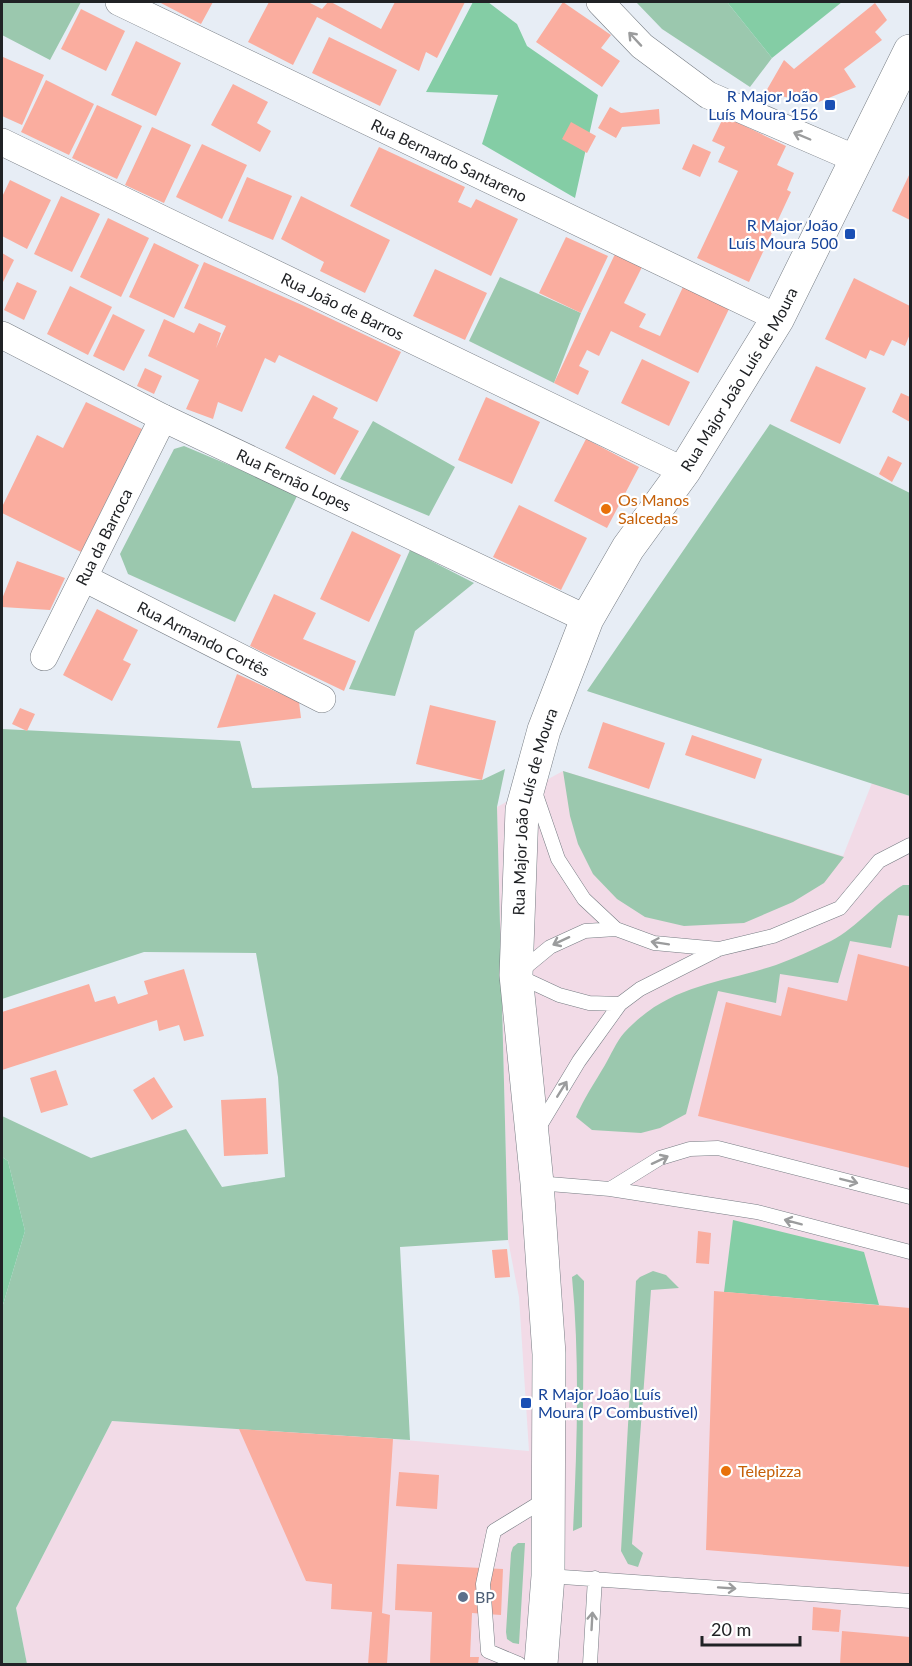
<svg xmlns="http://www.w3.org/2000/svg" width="912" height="1666" font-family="Lato,sans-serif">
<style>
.industrial{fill:#f2dbe7}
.green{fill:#9bc8ae}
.forest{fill:#84cda5}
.building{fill:#faad9f}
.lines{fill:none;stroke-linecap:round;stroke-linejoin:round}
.lane-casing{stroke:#767c83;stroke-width:15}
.street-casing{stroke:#767c83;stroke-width:28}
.secondary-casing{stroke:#767c83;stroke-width:34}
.lane{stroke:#fff;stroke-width:14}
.street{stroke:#fff;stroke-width:27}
.secondary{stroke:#fff;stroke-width:33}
.oneway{stroke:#9b9c9d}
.transit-dot{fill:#1a4fb4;stroke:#fff;stroke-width:2}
.food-dot{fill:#e8710a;stroke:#fff;stroke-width:2}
.service-dot{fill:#5c6f8a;stroke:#fff;stroke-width:2}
.labels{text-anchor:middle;stroke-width:4.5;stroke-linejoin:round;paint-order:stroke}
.transit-label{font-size:16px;fill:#164399;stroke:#fff;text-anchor:end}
.street-label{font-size:16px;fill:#202225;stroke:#fff}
.food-label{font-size:16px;fill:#c56008;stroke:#fff;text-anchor:start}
.service-label{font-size:16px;fill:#4e5e75;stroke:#fff;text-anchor:start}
</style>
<rect width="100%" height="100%" fill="#e7edf5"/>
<!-- industrial -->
<path class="industrial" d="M563,771L843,856L872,783L910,796V1664H27L16,1608L112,1421L393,1439L529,1451L519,1297L508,1240L497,807Z"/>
<!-- green -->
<path class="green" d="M2,2H81L50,60L2,35Z
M636,2H727L772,58L750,87L662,29Z
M500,277L581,313L554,383L469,341Z
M373,421L455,467L429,516L340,479Z
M770,424L910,493V796L587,691Z
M184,446L298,494L235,622L128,574L120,554L174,449Z
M410,550L474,583L415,631L395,696L349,689Z
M2,729L240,741L252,788L482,780L505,769L497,807L508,1240L400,1247L410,1440L112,1421L16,1608L27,1664H2V1308L25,1231L8,1161L2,1157V1116L91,1158L186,1129L222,1187L285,1177L278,1077L256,953L144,952L2,999Z
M563,771L844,857L824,883L793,902L744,923L684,926L645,917L617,899L593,874L578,844L570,816Z
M903,885H910V916L898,915L891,948L850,941L838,983L780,974L776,1003L718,991L686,1114L660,1128L641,1133L592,1130L576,1117C584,1098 595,1082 605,1065C611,1055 616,1042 624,1033C669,984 719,984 776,965C795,958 813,950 831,941C858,927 877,901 903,885Z
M653,1271L666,1275L679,1288L651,1290L632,1544L643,1553L638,1567L628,1564L621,1551L636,1281L640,1277Z
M577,1274L584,1281L582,1527L573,1531C577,1447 580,1361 572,1277Z
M518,1543H525L519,1644L513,1643L507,1639L506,1632L511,1553L513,1547Z"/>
<!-- forest -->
<path class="forest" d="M473,2H488L517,24L527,46L598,95L575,198L482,144L498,95L426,92Z
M727,2H842L772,58Z
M2,1157L8,1161L25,1231L2,1308Z
M733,1220L864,1252L879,1305L724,1292Z"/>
<!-- building -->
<path class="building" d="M159,2H213L201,24Z
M269,2H308L322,9L328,2H331L381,29L395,2H465L437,58L426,52L419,71L317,17L293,65L248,42Z
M563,2L611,35L601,48L620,61L602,87L536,42Z
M875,3L887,20L875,32L882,40L844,69L856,87L816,103L765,93L784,60L794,69Z
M81,9L125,31L106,71L61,49Z
M329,37L397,70L380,106L312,73Z
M136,41L181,63L156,116L111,95Z
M3,57L44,75L22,125L2,116V61Z
M46,80L94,104L69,155L21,132Z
M233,84L268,102L257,123L271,131L260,152L211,125Z
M97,105L142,126L117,179L72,158Z
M610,107L621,113L659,109L660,124L622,127L616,138L598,128Z
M724,116L786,146L777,165L794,173L787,190L791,192L749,282L697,258L738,171L718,162L725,147L712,141Z
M571,122L596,136L587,153L562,139Z
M152,127L191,145L164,203L125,185Z
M202,144L247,165L222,219L176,197Z
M693,144L711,152L700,177L682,169Z
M379,147L465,187L458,202L471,208L476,199L518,219L491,276L350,206Z
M910,173V220L892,211Z
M247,177L292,196L273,240L228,221Z
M10,180L51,200L27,249L2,236V197Z
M61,196L100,214L72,272L34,254Z
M301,196L390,240L365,293L320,271L324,262L281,239Z
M108,218L149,238L121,297L80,277Z
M566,237L608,256L581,313L539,293Z
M154,243L199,265L174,318L129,297Z
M2,253L14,260L2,284Z
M615,254L642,267L624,303L646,314L639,327L660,336L683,287L729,309L698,373L611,331L599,356L587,350L579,366L589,371L578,395L554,383Z
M204,262L302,305L401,352L377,402L279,355L275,363L265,358L242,412L218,402L213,419L186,409L199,380L148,356L164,319L194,333L199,323L221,333L216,348L226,326L184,308Z
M435,269L487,293L465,340L413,316Z
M854,278L910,306V334L905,346L892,340L884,356L870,350L866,359L825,339Z
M17,282L37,291L24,320L4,310Z
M70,286L112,307L88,355L47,334Z
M113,314L145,330L124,371L93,356Z
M642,359L690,382L669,426L621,403Z
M816,366L866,388L840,444L790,421Z
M145,368L162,376L154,394L137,386Z
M901,393L910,397V422L892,412Z
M313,395L338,408L333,418L359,431L335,475L285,448Z
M486,397L540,422L512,484L458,460Z
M86,402L142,429L81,552L2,513V507L37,435L63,448Z
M586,439L639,467L607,528L554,501Z
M888,456L902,463L892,482L879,474Z
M519,505L587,538L561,590L493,557Z
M352,531L401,555L369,622L320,599Z
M17,561L65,578L50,610L2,607V599Z
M274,594L316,613L303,639L356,661L344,691L250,646Z
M97,609L138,630L123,660L131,664L112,701L63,675Z
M237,674L299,702L301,718L217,728Z
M430,705L496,721L482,780L416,764Z
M20,708L35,714L27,731L12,724Z
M603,722L665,743L649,789L588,768Z
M692,735L762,759L755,779L685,755Z
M858,954L910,967V1168L698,1116L726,1002L781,1016L788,987L847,1001Z
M184,969L204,1036L184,1041L179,1025L159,1031L157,1020L2,1070V1012L89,984L95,1002L115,996L118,1004L148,994L144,981Z
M56,1070L68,1105L41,1113L30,1078Z
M154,1077L173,1107L152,1120L133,1090Z
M266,1098L268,1154L224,1156L221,1100Z
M698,1231L711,1233L709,1264L696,1263Z
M507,1249L510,1277L495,1278L492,1250Z
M714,1291L910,1308V1567L706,1550Z
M239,1429L393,1439L382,1613L390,1615L387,1664H368L372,1612L331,1609L332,1584L306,1581Z
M399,1472L439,1475L437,1509L396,1506Z
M397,1564L503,1569L501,1615L472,1613L470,1657H479L478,1664H430L432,1612L395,1610Z
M813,1607L841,1610L839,1632L812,1630Z
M842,1631L910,1637V1664H840Z"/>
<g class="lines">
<defs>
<path id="lane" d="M535,792L558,859L584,899L616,929L654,943L719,949
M616,929L585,931L550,947L516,975L559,995L589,1003L620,1004
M538,1129L579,1061L620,1004L640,989L719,949L773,936L840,908L879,861L910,845
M537,1183L610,1189L757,1212L910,1252
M610,1189L660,1158L690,1149L718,1148L910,1197
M548,1576L910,1601
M519,1664L488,1651L483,1584L494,1531L546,1499
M590,1664L595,1578"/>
<g id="street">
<path id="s1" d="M119,2L778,318"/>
<path d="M600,2L642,46L708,95L856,159"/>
<path id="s2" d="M2,142L684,471"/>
<path id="s3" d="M2,335L163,418L587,619"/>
<path id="s4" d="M84,578L322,699"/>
<path id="s5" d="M44,657L163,418"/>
</g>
<g id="secondary">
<path id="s6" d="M541,1664L548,1576L549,1354L537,1183L516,975L522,810L544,730L587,619L628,548L684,471L778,318L910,51"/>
</g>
</defs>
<!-- lane casing -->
<use href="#lane" class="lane-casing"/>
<!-- street casing -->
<use href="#street" class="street-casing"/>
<!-- secondary casing -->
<use href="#secondary" class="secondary-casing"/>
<!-- lane -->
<use href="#lane" class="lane"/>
<!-- street -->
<use href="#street" class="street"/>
<!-- secondary -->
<use href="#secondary" class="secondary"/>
</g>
<!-- one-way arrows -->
<defs><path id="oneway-shaft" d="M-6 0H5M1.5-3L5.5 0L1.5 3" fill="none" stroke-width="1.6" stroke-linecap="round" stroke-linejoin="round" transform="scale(1.5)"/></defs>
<g class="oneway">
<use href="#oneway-shaft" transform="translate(635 39) rotate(-133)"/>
<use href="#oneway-shaft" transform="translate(802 136) rotate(-157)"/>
<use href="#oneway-shaft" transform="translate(561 941) rotate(155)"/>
<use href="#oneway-shaft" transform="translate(660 943) rotate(-171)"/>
<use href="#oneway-shaft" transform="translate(562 1089) rotate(-58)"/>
<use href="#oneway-shaft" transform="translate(660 1160) rotate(-25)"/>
<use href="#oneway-shaft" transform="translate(849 1181) rotate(14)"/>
<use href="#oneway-shaft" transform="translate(793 1222) rotate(-165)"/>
<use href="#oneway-shaft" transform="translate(727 1588) rotate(4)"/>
<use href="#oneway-shaft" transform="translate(592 1621) rotate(-87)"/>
</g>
<!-- markers -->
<g class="transit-dot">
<rect x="824" y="99" width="12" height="12" rx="3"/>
<rect x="844" y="228" width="12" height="12" rx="3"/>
<rect x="520" y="1397" width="12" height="12" rx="3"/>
</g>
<g class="food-dot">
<circle cx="606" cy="509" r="6"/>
<circle cx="726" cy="1471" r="6"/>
</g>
<circle class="service-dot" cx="463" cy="1597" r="6"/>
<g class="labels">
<!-- transit labels -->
<g class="transit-label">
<text x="818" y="102">R Major João<tspan x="818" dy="18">Luís Moura 156</tspan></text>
<text x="838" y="231">R Major João<tspan x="838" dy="18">Luís Moura 500</tspan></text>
<text x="538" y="1400" text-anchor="start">R Major João Luís<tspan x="538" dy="18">Moura (P Combustível)</tspan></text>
</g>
<!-- street labels -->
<g class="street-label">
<text dy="6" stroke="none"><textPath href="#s1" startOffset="366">Rua Bernardo Santareno</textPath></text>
<text dy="6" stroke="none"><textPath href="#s2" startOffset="378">Rua João de Barros</textPath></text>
<text dy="6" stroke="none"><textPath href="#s6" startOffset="1342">Rua Major João Luís de Moura</textPath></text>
<text dy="6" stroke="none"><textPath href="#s3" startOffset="326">Rua Fernão Lopes</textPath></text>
<text dy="6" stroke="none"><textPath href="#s5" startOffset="134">Rua da Barroca</textPath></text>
<text dy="6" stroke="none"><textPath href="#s4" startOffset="134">Rua Armando Cortês</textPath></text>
<text dy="6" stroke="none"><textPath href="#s6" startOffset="856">Rua Major João Luís de Moura</textPath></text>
</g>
<!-- food labels -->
<g class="food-label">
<text x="618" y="506">Os Manos<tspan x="618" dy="18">Salcedas</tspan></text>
<text x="738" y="1477">Telepizza</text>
</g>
<!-- service labels -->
<g class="service-label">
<text x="475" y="1603">BP</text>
</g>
</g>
<!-- border -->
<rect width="912" height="1666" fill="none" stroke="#202225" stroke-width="6"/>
<!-- scale -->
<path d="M702 1636v9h98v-9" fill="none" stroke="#202225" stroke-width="3"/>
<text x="711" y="1636" font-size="18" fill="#202225" stroke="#ffffff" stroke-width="4.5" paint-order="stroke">20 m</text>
</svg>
